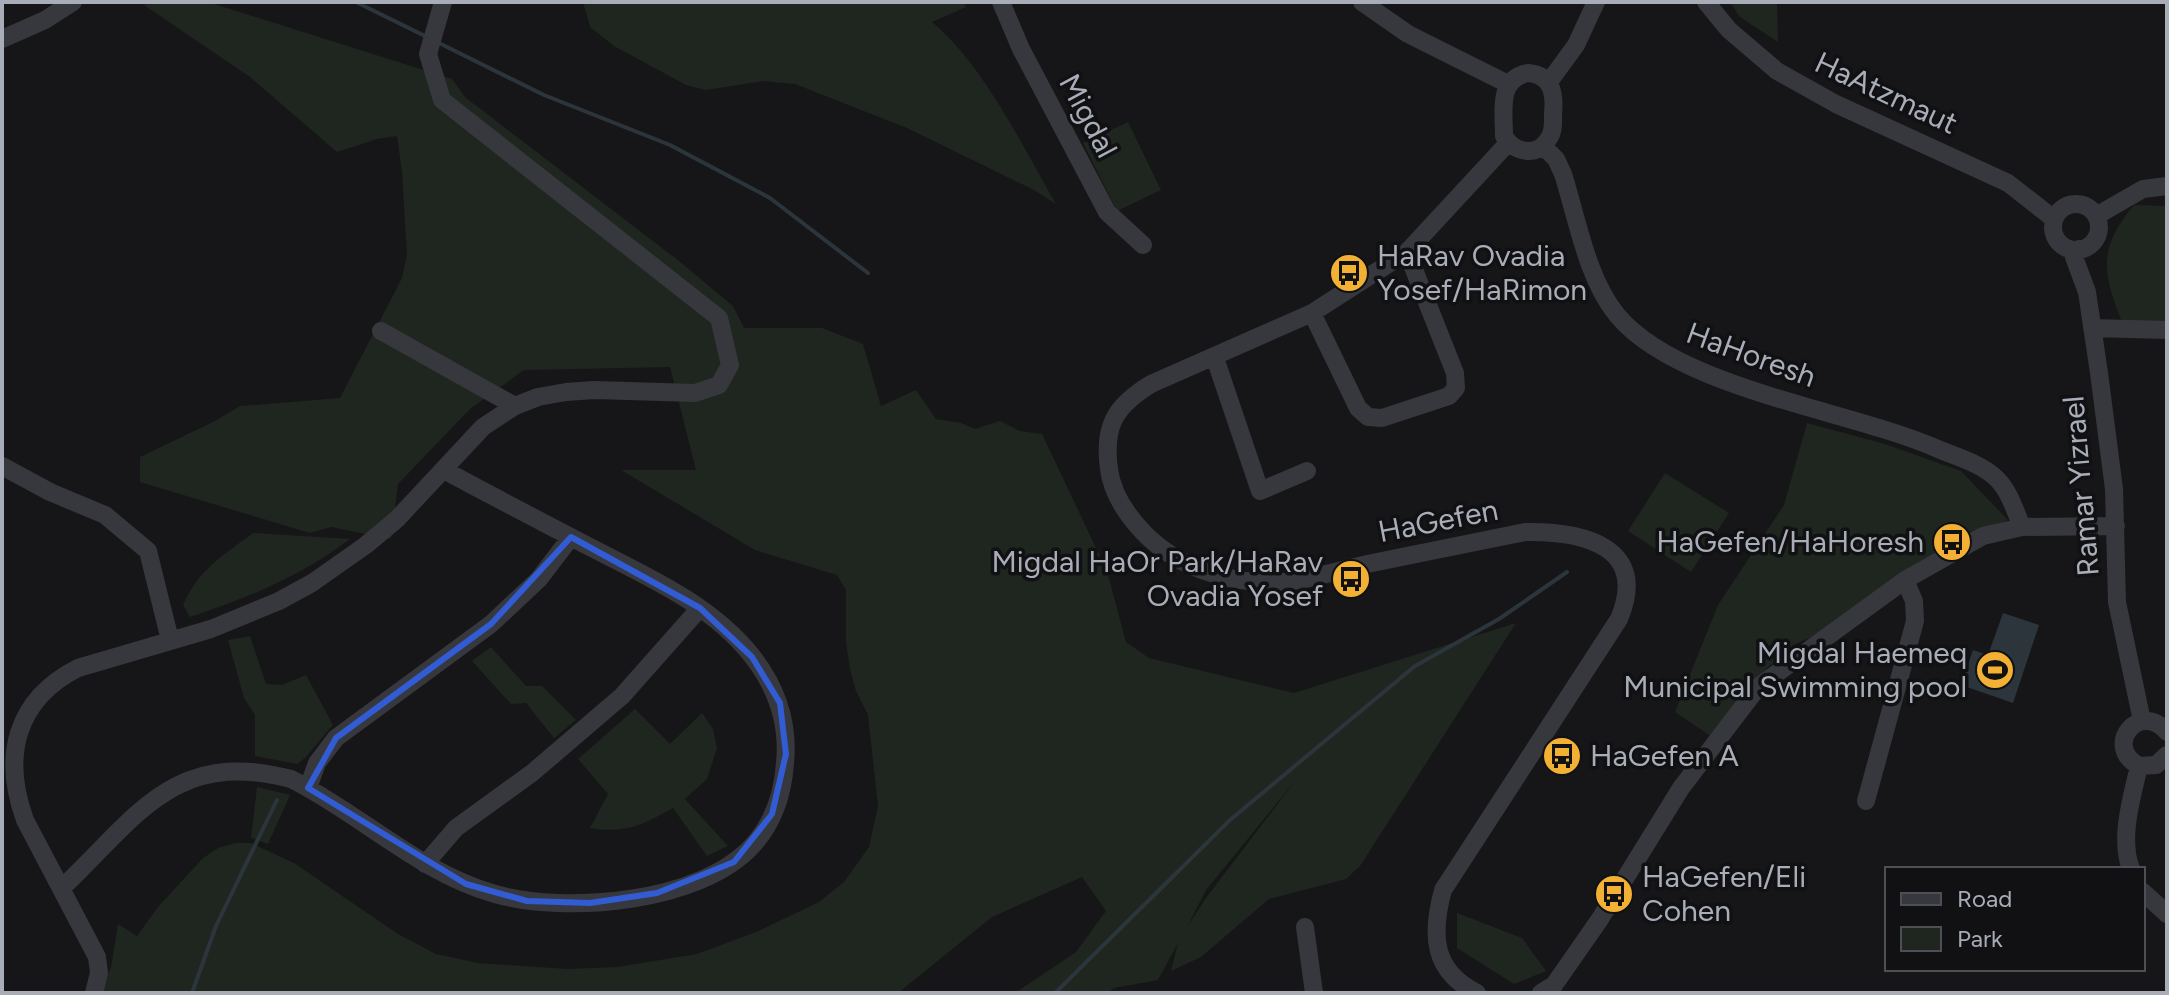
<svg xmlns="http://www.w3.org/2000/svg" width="2169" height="995" font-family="Figtree,sans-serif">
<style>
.green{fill:#1e261f;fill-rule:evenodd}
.water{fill:#2c353c}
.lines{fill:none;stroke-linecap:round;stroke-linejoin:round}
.stream{stroke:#2c353c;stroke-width:4}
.minor{stroke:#37383d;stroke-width:18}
.marked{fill:none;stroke:#325cd3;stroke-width:6;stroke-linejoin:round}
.labels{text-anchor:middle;stroke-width:7;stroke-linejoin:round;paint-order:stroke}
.street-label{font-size:30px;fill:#a8adb8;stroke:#111113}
.poi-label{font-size:30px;fill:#a8adb8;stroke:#111113;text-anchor:start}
</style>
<rect width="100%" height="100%" fill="#161618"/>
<!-- green -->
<path class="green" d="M156,2H208L452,79L465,97L679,261L733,306L744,328H822L863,344L881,406L916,390L936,419L961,423L975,429L1000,421L1020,431L1042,434L1107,571L1126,642L1149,658L1294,693L1516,623L1360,866L1346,879L1269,899L1201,957L1171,971L1178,943L1158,980L1114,988L1107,993H1015L1076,952L1106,911L1082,877L992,917L898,993H97L111,968L118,924L137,936L158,907L203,858L218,848L235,843H251L294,863L398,934L436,954L478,963L568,969L617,967L697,954L756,932L819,902L844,882L869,847L878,806L868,715L856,691L850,669L846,642V590L837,575L755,550L621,470H696L670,367L524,370L470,409L398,484L391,539L331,527L310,533L140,482V457L215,421L240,406L340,398L402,278L407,255L402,172L397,136L377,139L337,152L250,77L144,5ZM1295,781L1206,898L1187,927L1206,890Z
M583,2H964L966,7L932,22C983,64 1023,147 1056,204L1034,190L907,128L795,84L763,81L706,90L686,85L614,46L590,27Z
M1730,2H1777L1778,42L1740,17Z
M1128,122L1161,190L1117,211L1083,143Z
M2134,205L2167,206V322H2122C2102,272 2098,248 2134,205Z
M1807,423L1885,444L1961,471L2008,520L1968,536L1832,629L1797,643L1767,668L1712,737L1675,712L1718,605L1784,505Z
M1665,473L1729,513L1691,572L1628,531Z
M253,533L350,539C301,576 248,598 190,617L183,605C199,569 222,556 253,533Z
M250,636L266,684L282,685L306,675L333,725L305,758L297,764L255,756V715L244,698L228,640Z
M491,647L526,686H542L576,720L554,738L526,703L511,704L472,661Z
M635,709L670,744L702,713L713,729L717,748L707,779L685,799L728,846L707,856L673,808C643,825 625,834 590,828L608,794L578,759Z
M257,787L290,795L268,844L251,838Z
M1457,913L1522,938L1546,971L1514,984L1457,948Z"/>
<!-- water -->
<path class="water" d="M2003,613L2039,625L2013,703L1961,685L1973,650L1988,655Z"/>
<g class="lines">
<!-- stream -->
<path class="stream" d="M356,2L427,37
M439,43L544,95L670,145L770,198L868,273
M192,993L216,926L277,800
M1055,993L1230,820L1415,666L1499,619L1567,572"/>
<!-- minor -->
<path class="minor" d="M1001,2L1021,49L1107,212L1143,245
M1362,2L1408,34L1508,84
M1706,2L1729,30L1777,71L1836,104L2008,183L2054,219
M2,39L45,20L73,2
M1528,73C1552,75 1555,93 1553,114C1553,122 1554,131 1549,138C1538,158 1514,153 1504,136C1504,111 1497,79 1528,73Z
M1549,82L1576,45L1596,2
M1543,146L1556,159L1563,174C1577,218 1587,279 1617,315C1678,389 1850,410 1938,449C1957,457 1982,464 1997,479C2010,492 2015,511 2022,527
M2053 227a23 23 0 1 1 46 0a23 23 0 1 1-46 0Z
M2096,216L2143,189L2167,186
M2079,249L2074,257L2087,292L2099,373L2114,489L2117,602L2142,721
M1312,313L1358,408L1368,417L1382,418L1449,396L1456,388L1455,373L1407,252
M2092,328L2167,330
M381,331L515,406L538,397L566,392L594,390L695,393L719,385L730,365L719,318L442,100L428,54L443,2
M1215,358L1260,491L1307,471
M2,466L50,492L105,515L148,551L170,640
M2167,732C2140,700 2102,746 2139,766L2156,765L2167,755
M308,788L317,763L336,738L491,624L539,579L571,537
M1866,801L1915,621L1914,601L1905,580
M425,864L456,828L532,773L622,696L700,608
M2131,869C2119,838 2132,797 2139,766
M62,888C137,817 174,748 291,779C361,814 418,872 495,894C566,914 701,903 753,845C773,823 783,793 785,763C789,723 777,688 752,656C711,604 646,576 588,546C540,521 492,496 444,470
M2143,892L2167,914
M1305,927L1314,993
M94,993L99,973L97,957L25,820C2,757 15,700 78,668L211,629L279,601L312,583L366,545L397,519L483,427L515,406
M1477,993C1432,971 1431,934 1443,890L1619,619C1650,546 1582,531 1525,532C1476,542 1426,552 1377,562C1351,567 1326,575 1300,580C1245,589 1181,572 1143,532C1126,514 1112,494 1109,469C1103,426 1115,406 1151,384L1312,313L1407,252L1508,143
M1541,993L1554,985L1600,919L1681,788L1758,687L1905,580L1983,536L2022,527L2116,526"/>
</g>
<!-- marked area -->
<path class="marked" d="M571,537L700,608L752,657L780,703L786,754L772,814L734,862L657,893L590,903L527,901L466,884L308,788L336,738L491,624Z"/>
<!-- icons -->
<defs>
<symbol id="bus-disc" viewBox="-11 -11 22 22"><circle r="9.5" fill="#f2b134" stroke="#111113"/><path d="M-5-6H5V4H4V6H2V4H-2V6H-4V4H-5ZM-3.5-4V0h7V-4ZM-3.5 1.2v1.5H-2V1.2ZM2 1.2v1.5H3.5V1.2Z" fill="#111"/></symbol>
<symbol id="stadium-disc" viewBox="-11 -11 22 22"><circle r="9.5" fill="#f2b134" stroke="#111113"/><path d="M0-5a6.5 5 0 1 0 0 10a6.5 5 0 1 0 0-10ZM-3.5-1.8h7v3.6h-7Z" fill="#111"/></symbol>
</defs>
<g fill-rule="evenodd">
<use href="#bus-disc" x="1327" y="251" width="44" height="44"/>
<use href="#bus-disc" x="1930" y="520" width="44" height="44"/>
<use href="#bus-disc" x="1329" y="557" width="44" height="44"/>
<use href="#stadium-disc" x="1973" y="648" width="44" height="44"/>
<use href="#bus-disc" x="1540" y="734" width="44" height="44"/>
<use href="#bus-disc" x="1592" y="872" width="44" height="44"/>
</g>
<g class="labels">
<!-- street labels -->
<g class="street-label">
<text transform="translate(1886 93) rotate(25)" y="10">HaAtzmaut</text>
<text transform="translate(1088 116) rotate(62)" y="10">Migdal</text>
<text transform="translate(1751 355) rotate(20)" y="10">HaHoresh</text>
<text transform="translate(2081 486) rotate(-95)" y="10">Ramar Yizrael</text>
<text transform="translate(1438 521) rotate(-11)" y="10">HaGefen</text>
</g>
<!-- poi labels -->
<g class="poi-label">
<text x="1377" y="266">HaRav Ovadia<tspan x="1377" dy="34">Yosef/HaRimon</tspan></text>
<text x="1924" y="552" text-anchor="end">HaGefen/HaHoresh</text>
<text x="1323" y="572" text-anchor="end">Migdal HaOr Park/HaRav<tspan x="1323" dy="34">Ovadia Yosef</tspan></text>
<text x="1967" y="663" text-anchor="end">Migdal Haemeq<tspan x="1967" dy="34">Municipal Swimming pool</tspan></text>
<text x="1590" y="766">HaGefen A</text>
<text x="1642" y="887">HaGefen/Eli<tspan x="1642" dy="34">Cohen</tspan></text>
</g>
</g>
<!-- border -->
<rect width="2169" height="995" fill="none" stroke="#a8adb8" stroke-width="8"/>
<!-- legend -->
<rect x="1885" y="867" width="260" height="104" fill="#111113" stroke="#4d4f55" stroke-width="2"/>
<rect x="1901" y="893" width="40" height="12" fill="#37383d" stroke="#4d4f55" stroke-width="2"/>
<text x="1957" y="907" font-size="24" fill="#a8adb8">Road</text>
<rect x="1901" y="927" width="40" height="24" fill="#1e261f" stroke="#4d4f55" stroke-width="2"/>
<text x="1957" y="947" font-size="24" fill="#a8adb8">Park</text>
</svg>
